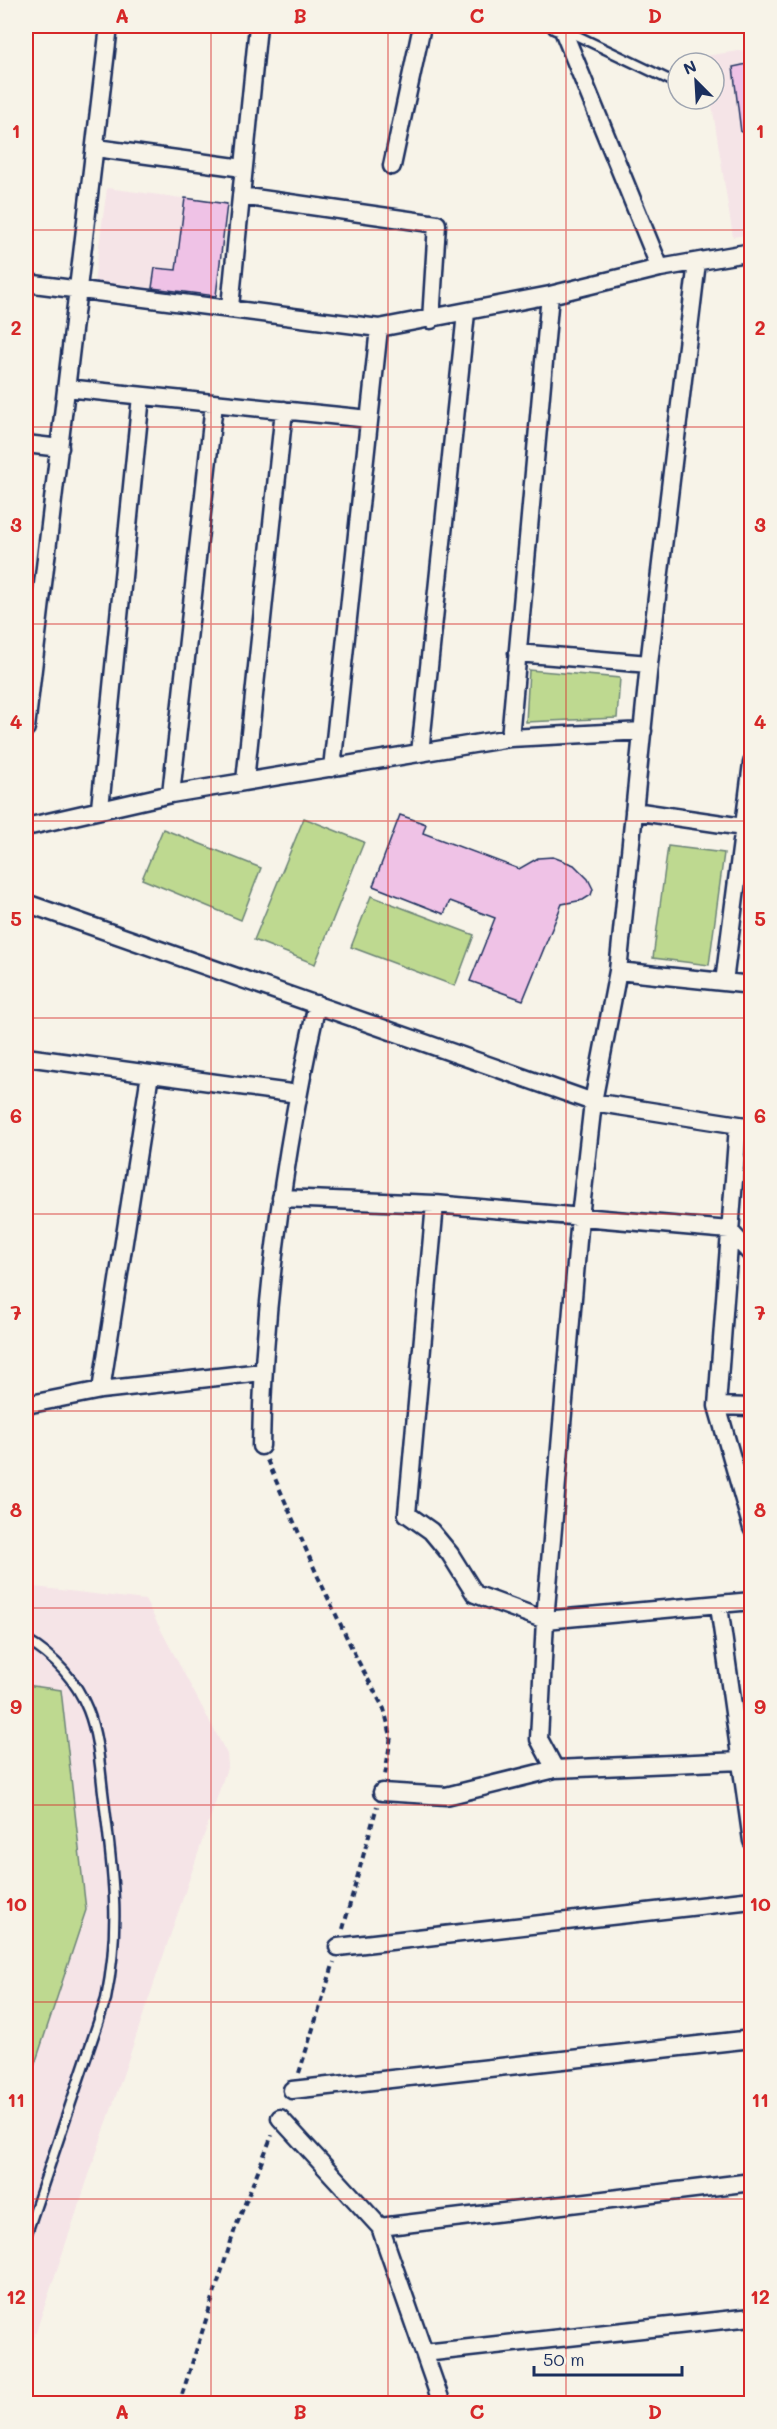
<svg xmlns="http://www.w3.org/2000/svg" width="777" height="2429" font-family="Mali,sans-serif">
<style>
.built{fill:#f5e4e7}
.green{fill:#bed990;stroke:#6c8477;stroke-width:1.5}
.building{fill:#efc2e6;stroke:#1b2f5e;stroke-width:1.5}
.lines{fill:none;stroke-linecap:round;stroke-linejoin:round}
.lane-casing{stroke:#1b2f5e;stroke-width:13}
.street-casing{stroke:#1b2f5e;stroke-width:21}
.path{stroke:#1b2f5e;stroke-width:4;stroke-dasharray:6 4.5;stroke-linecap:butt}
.lane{stroke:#f7f3e8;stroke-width:8}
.street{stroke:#f7f3e8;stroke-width:16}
.grid{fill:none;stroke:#d62828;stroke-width:1.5;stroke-opacity:0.55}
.neatline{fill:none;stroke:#d62828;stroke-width:2}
.grid-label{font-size:20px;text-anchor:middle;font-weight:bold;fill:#d62828}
</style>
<rect width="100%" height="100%" fill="#f7f3e8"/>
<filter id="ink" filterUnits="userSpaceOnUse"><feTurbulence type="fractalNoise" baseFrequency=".0167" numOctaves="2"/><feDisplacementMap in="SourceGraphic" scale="12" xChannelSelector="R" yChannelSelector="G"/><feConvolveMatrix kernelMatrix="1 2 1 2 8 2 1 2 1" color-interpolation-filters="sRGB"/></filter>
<g filter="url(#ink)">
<!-- built -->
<path class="built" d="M751,49V234L733,237L711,99H714V63H706L705,56Z
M107,188L227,204L216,296L94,282Z
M26,1586L145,1600L227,1754L228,1765L26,2361Z"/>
<!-- green -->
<path class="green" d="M529,670L620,678L617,718L526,722Z
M304,818L364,842L315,964L254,940Z
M163,829L261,868L241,920L142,879Z
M668,846L724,853L709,965L653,958Z
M371,896L474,935L455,986L351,947Z
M26,1685L61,1690L86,1910L26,2091Z"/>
<!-- building -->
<path class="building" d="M752,63V131L741,132L733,67Z
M185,198L227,204L216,296L152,288L155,268L176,270Z
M400,815L426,824L423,833L519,869L538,858L553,857L574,865L588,879L593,889L591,895L583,900L562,904L523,1000L470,981L495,918L450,901L444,914L373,886Z"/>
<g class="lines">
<defs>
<path id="lane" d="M565,30L678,84
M26,1640C53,1656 76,1680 88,1710C99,1738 100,1770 104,1800C113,1874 121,1924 106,1999L26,2236"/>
<path id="street" d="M556,26L562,28L660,268
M96,148L243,168
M392,166L422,26
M241,196L437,224L431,320
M697,262L649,664L618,971L593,1102L580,1217L545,1620L539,1739L555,1769L741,1761
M26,283L379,328L550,295L660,268L752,252
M230,307L258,26
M66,388L369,419
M26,444L60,448
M517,653L649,664
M26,728L109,26
M510,738L550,295
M420,753L466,313
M332,768L379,328
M245,781L284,410
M171,794L214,404
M100,808L141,396
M634,811L743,827
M26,827L171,794L510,738L643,731
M26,903L593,1102L752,1127
M618,971L752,985
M724,982L752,763
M26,1057L298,1094
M738,1126L717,1406L752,1528
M281,1198L435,1204L729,1230L752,1255
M435,1204L407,1514L431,1531L450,1554L475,1594L545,1620L752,1601
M101,1390L150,1074
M26,1405L101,1390L262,1372
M717,1406L752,1407
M261,1446C263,1297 285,1149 317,1004
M719,1606L752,1841
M382,1792L446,1796L555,1769
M338,1947L752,1900
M292,2090L752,2039
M280,2118L380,2227L442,2404
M380,2227L752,2182
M424,2353L752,2317"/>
</defs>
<!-- lane casing -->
<use href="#lane" class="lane-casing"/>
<!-- street casing -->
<use href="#street" class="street-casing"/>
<!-- path -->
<path class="path" d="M267,1460L318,1577L357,1659L384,1709L391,1736L385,1776
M343,1929L377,1806
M299,2073L334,1962
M179,2404L235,2229L272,2135"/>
<!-- lane -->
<use href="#lane" class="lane"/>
<!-- street -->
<use href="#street" class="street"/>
</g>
</g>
<!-- grid -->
<path class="grid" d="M211,26V2404M388,26V2404M566,26V2404M26,230H752M26,427H752M26,624H752M26,821H752M26,1018H752M26,1214H752M26,1411H752M26,1608H752M26,1805H752M26,2002H752M26,2199H752"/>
<!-- margin -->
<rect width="777" height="2429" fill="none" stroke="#f7f3e8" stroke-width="66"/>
<!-- north arrow -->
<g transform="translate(696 81) rotate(336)"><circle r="28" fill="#f7f3e8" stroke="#9fa5b1" stroke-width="1.5"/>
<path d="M0-4.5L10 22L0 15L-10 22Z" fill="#1b2f5e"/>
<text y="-9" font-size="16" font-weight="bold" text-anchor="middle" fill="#1b2f5e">N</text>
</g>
<!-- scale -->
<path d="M534 2366v9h148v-9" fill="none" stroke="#1b2f5e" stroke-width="3"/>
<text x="543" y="2366" font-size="18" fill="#1b2f5e" stroke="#f7f3e8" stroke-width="4.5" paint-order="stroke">50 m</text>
<rect x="33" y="33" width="711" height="2363" class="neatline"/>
<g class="grid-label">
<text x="122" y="23">A</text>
<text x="300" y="23">B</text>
<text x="477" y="23">C</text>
<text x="655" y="23">D</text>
<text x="16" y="138">1</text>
<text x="760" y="138">1</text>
<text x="16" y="335">2</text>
<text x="760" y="335">2</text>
<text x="16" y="532">3</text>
<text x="760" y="532">3</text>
<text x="16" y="729">4</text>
<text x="760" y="729">4</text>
<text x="16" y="926">5</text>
<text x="760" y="926">5</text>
<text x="16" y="1123">6</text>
<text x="760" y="1123">6</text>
<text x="16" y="1320">7</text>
<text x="760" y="1320">7</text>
<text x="16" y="1517">8</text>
<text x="760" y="1517">8</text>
<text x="16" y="1714">9</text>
<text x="760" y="1714">9</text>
<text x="16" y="1911">10</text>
<text x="760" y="1911">10</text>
<text x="16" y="2107">11</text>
<text x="760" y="2107">11</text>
<text x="16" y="2304">12</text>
<text x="760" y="2304">12</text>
<text x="122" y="2419">A</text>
<text x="300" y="2419">B</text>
<text x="477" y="2419">C</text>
<text x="655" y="2419">D</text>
</g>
</svg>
